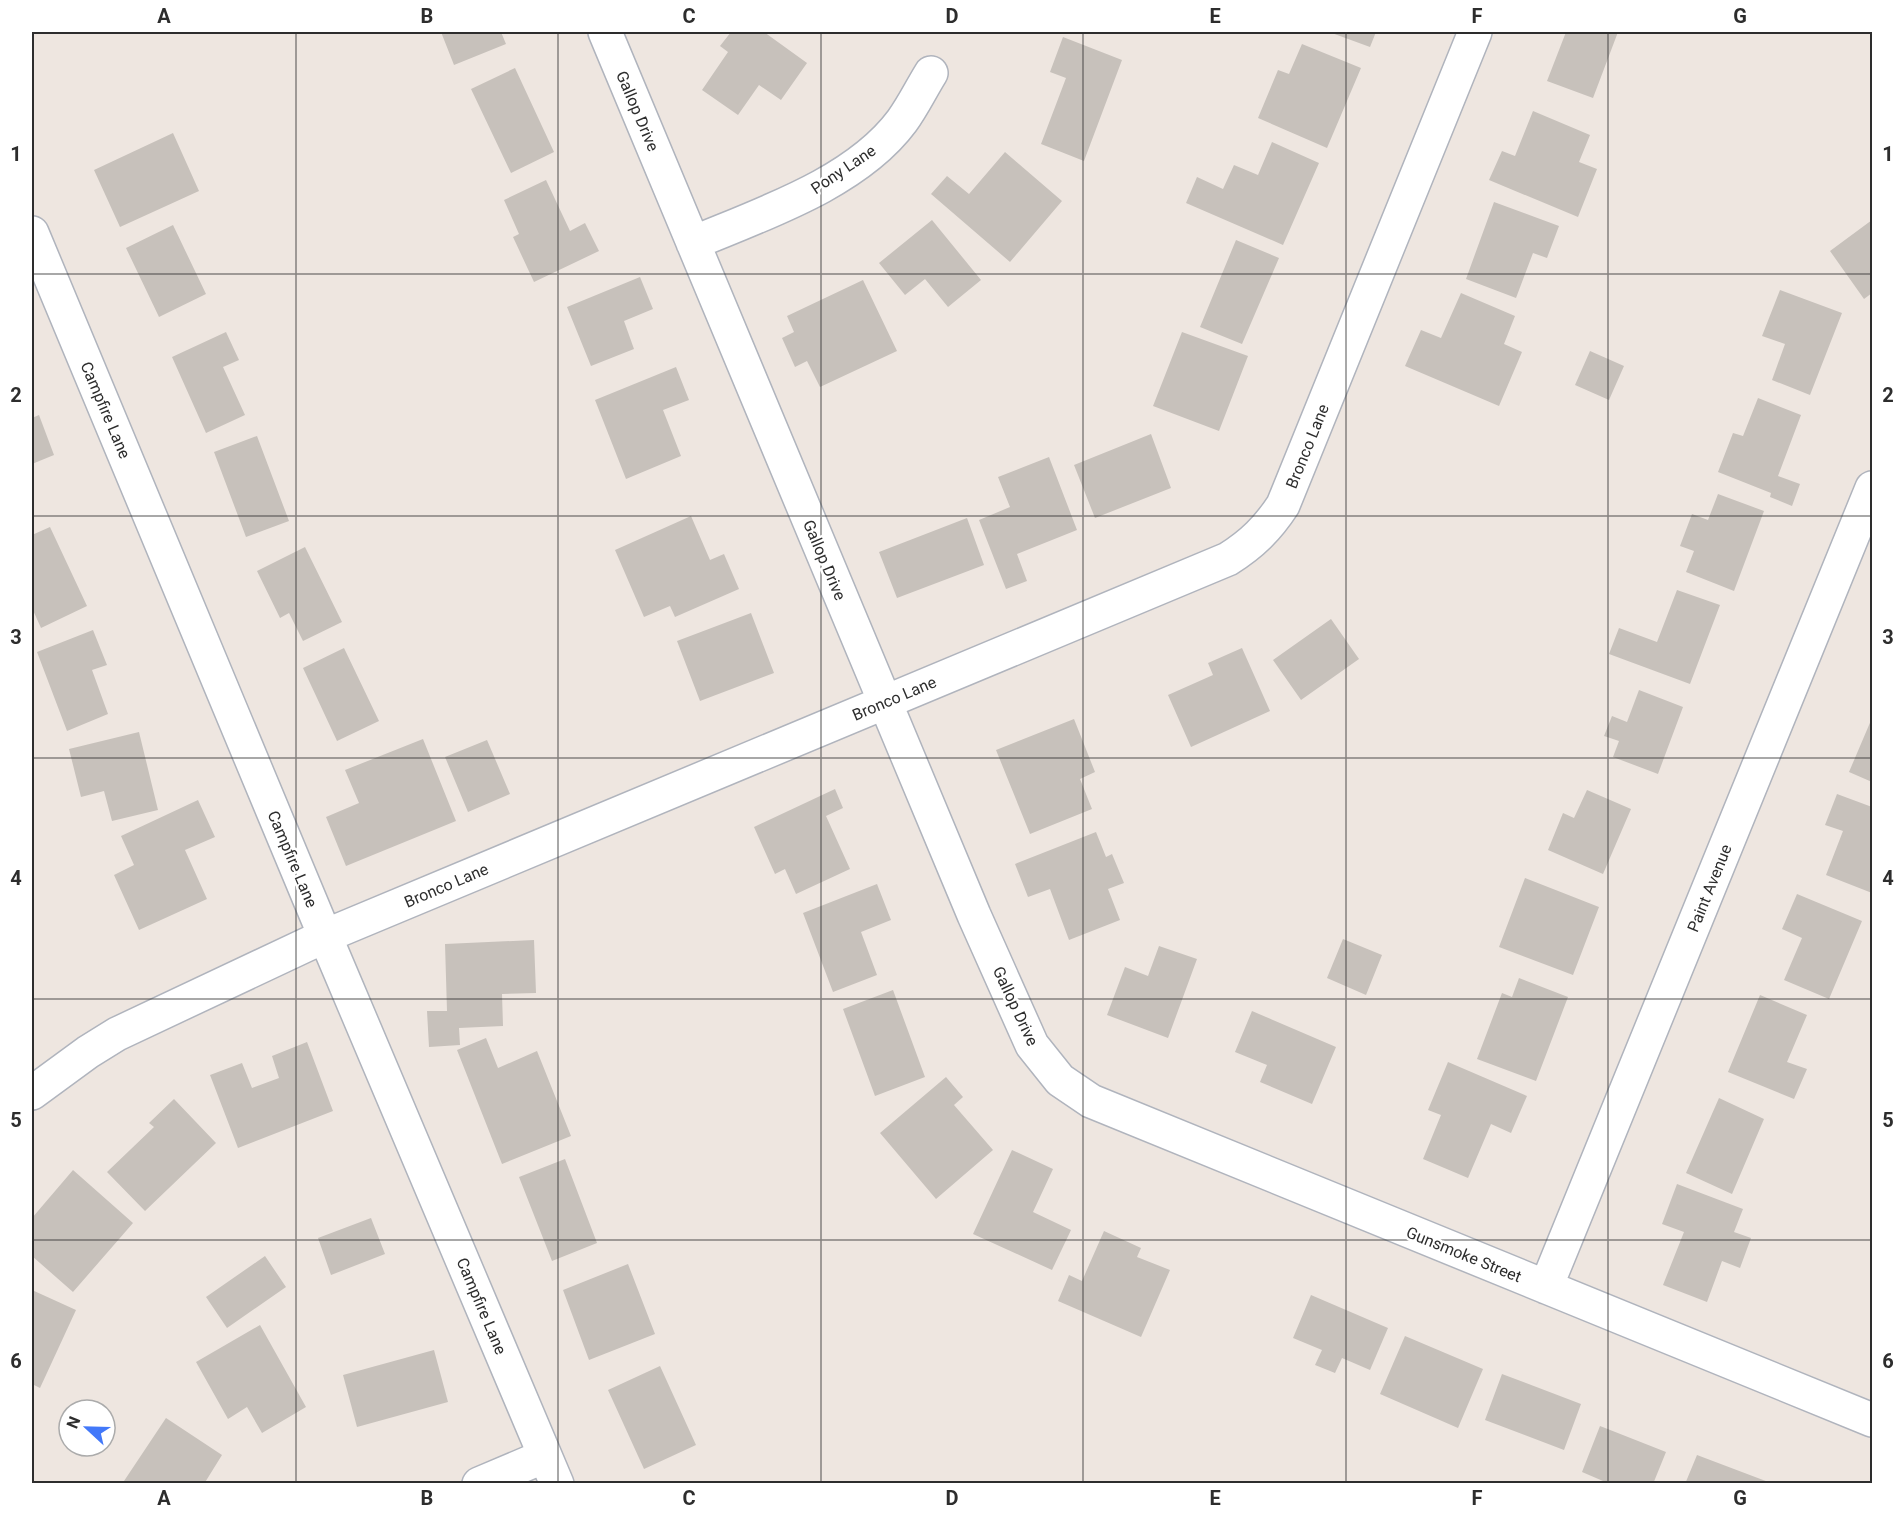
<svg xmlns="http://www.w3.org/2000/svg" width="1904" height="1515" font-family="Roboto,sans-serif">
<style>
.building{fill:#c7c1bb}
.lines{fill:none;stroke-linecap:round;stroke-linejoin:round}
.minor-casing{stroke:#b0b4bd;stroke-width:36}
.minor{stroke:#fff;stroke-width:33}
.grid{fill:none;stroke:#2d2d2d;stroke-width:1.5;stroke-opacity:0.55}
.labels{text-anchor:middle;stroke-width:5;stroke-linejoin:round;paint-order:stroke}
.street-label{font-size:16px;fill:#2d2d2d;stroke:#fff}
.neatline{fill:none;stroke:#2d2d2d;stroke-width:2}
.grid-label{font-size:20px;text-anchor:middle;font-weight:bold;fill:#2d2d2d}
</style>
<rect width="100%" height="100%" fill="#eee6e0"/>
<!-- building -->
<path class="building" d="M441,32H501L506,44L454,65Z
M731,32H764L807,63L781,100L759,85L738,115L702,90L728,52L720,46Z
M1329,32H1376L1370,47Z
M1566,32H1618L1593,98L1547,81Z
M1063,37L1122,60L1084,161L1041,144L1066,78L1050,72Z
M1302,44L1361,68L1327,148L1258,118L1278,70L1289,74Z
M515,68L554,152L511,173L471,89Z
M1533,111L1590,135L1579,162L1597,169L1578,217L1489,180L1502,151L1515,156Z
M173,133L199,191L120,227L94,170Z
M1272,142L1319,163L1283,245L1186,203L1197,177L1223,189L1234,165L1258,175Z
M1005,152L1062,201L1010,262L931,194L947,176L969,194Z
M546,180L570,231L585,223L599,251L534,282L513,237L519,234L504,200Z
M1494,202L1559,226L1547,258L1533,253L1516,298L1466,279Z
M932,220L981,280L948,307L925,279L905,295L879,263Z
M1872,220V293L1864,299L1830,251Z
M173,225L206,294L159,317L126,248Z
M1236,240L1279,258L1242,344L1200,327Z
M640,277L653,309L624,321L634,349L591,366L567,307Z
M863,280L897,351L820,387L807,361L795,367L782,338L794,332L787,316Z
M1780,290L1842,313L1810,395L1772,380L1785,344L1762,336Z
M1461,293L1515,316L1504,344L1522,352L1499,406L1405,366L1421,330L1441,338Z
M226,332L239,360L223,367L245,415L206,433L172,357Z
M1182,332L1248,356L1219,431L1153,406Z
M1590,351L1624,366L1609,400L1575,385Z
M676,367L689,400L663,410L681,456L626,479L595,400Z
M1758,398L1801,415L1778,476L1800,484L1792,506L1770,497L1771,493L1718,472L1733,433L1743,436Z
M39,415L54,455L32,464V418Z
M1151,434L1171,488L1095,518L1074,465Z
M257,436L289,521L246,537L214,452Z
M1049,457L1077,530L1017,554L1027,581L1006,589L979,520L1010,507L998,477Z
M1718,494L1764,511L1734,591L1686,572L1694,551L1680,546L1692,514L1708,520Z
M691,516L710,560L724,554L739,589L675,617L670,606L644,617L615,550Z
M967,518L984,565L897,598L879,552Z
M50,527L87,606L41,628L32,608V535Z
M305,547L342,622L303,641L289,613L280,618L257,571Z
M1677,590L1720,605L1690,684L1609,654L1619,628L1657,642Z
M751,613L774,673L700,701L677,641Z
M1331,619L1359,659L1301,700L1273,660Z
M93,630L107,665L92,670L108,714L67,731L37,652Z
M344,648L379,721L337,741L303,668Z
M1242,648L1270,711L1191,747L1168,695L1213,675L1208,663Z
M1639,690L1683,707L1658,774L1613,757L1619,741L1604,736L1612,716L1627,722Z
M1872,718V782L1849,772Z
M1074,719L1095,772L1080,779L1092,809L1030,834L996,750Z
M139,732L158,810L112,821L104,791L81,797L69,749Z
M423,739L456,821L346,866L326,817L359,803L345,770Z
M487,740L510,794L468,812L445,757Z
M835,789L843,808L826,816L850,869L796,894L785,869L775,874L754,827Z
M1587,790L1631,809L1603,874L1548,850L1563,813L1574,818Z
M1837,794L1872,807V893L1826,875L1843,831L1825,825Z
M198,800L215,837L185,850L207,899L139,930L114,875L134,865L121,836Z
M1096,832L1106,857L1112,854L1124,883L1108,889L1120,920L1069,940L1050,889L1028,897L1015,864Z
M1525,878L1599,907L1573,975L1499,947Z
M877,884L891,920L861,932L877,975L833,992L803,913Z
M1797,894L1862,921L1829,999L1784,980L1802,938L1782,929Z
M1343,939L1382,955L1366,995L1327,978Z
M534,940L536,993L502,994L503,1026L459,1028L460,1045L429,1047L427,1011H447L445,944Z
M1159,946L1197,959L1168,1038L1107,1015L1125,967L1148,976Z
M1519,978L1568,997L1536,1081L1477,1059L1502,993L1512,997Z
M893,990L925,1077L875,1096L843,1009Z
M1760,995L1807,1015L1787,1062L1807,1069L1794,1099L1728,1072Z
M1252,1011L1336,1047L1312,1104L1260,1082L1267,1065L1235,1052Z
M486,1038L498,1068L537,1051L571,1136L502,1164L457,1050Z
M307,1042L333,1111L238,1148L210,1075L242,1063L252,1088L279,1078L272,1056Z
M1448,1062L1527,1096L1511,1133L1491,1124L1468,1178L1423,1159L1441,1115L1428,1110Z
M946,1077L963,1097L954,1105L993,1150L936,1199L880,1133Z
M1719,1098L1764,1119L1732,1194L1686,1173Z
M174,1099L216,1143L145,1211L107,1172L154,1127L149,1123Z
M1012,1150L1053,1169L1033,1212L1071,1230L1052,1270L973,1234Z
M565,1159L597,1243L552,1261L519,1177Z
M73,1170L133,1223L73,1292L32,1256V1218Z
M1677,1184L1743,1209L1734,1232L1751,1238L1740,1268L1722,1261L1707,1302L1663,1285L1684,1232L1662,1224Z
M371,1218L385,1254L331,1275L318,1238Z
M1104,1231L1141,1248L1137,1257L1170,1270L1141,1337L1058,1301L1069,1275L1082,1281Z
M265,1256L286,1287L227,1328L206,1297Z
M628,1264L655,1334L589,1360L563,1290Z
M32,1290L76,1310L40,1388L32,1384Z
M1311,1295L1388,1328L1370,1370L1342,1358L1335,1373L1315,1365L1322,1350L1293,1338Z
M260,1325L306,1407L262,1433L247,1407L228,1419L196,1362Z
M1405,1336L1483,1369L1458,1428L1380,1394Z
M434,1350L448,1402L357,1427L343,1375Z
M660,1366L696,1445L644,1469L608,1390Z
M1502,1374L1581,1404L1564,1450L1485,1420Z
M166,1418L222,1455L204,1484H122Z
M1600,1426L1666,1452L1653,1484H1610L1582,1472Z
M1697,1455L1771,1483V1484H1685Z"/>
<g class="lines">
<defs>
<path id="minor" d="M605,32L974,915L1032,1045L1060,1080L1091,1101L1872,1420
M32,233L325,936L557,1484
M693,243C762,214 856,183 902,121C913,106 921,89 931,73
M32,1093L88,1052L117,1034L325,936L1228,559C1252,544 1268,528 1283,505L1475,32
M1546,1287L1872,488
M479,1484L545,1456"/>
</defs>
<!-- minor casing -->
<use href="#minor" class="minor-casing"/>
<!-- minor -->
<use href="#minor" class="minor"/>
</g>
<!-- grid -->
<path class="grid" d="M296,32V1484M558,32V1484M821,32V1484M1083,32V1484M1346,32V1484M1608,32V1484M32,274H1872M32,516H1872M32,758H1872M32,999H1872M32,1240H1872"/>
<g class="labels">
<!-- street labels -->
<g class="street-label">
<text transform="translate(638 111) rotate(67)" y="6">Gallop Drive</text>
<text transform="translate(843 169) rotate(-34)" y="6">Pony Lane</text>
<text transform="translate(106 410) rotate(67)" y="6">Campfire Lane</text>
<text transform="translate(1307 446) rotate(-68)" y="6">Bronco Lane</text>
<text transform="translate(825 560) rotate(67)" y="6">Gallop Drive</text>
<text transform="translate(894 698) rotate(-23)" y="6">Bronco Lane</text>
<text transform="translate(293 859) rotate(67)" y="6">Campfire Lane</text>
<text transform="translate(446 885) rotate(-23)" y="6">Bronco Lane</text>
<text transform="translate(1709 888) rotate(-68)" y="6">Paint Avenue</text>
<text transform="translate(1016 1006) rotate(65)" y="6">Gallop Drive</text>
<text transform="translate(1464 1254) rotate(22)" y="6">Gunsmoke Street</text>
<text transform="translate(482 1306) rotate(67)" y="6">Campfire Lane</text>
</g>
</g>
<!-- border -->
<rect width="1904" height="1515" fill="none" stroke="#ffffff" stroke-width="66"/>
<!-- north arrow -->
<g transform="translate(87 1428) rotate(292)"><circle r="28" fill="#ffffff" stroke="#ababab" stroke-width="1.5"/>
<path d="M0-4.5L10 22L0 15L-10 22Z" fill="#4278f9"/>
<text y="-9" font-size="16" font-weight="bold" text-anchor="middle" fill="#2d2d2d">N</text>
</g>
<rect x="33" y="33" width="1838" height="1449" class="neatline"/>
<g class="grid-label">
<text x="164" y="23">A</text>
<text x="427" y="23">B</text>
<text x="689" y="23">C</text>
<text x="952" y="23">D</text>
<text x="1215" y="23">E</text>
<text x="1477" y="23">F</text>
<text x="1740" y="23">G</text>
<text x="16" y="161">1</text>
<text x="1888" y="161">1</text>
<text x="16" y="402">2</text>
<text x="1888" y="402">2</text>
<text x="16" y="644">3</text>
<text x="1888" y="644">3</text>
<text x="16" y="885">4</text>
<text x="1888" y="885">4</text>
<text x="16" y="1127">5</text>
<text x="1888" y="1127">5</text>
<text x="16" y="1368">6</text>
<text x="1888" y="1368">6</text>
<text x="164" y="1505">A</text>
<text x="427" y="1505">B</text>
<text x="689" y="1505">C</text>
<text x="952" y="1505">D</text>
<text x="1215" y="1505">E</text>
<text x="1477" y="1505">F</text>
<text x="1740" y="1505">G</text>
</g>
</svg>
